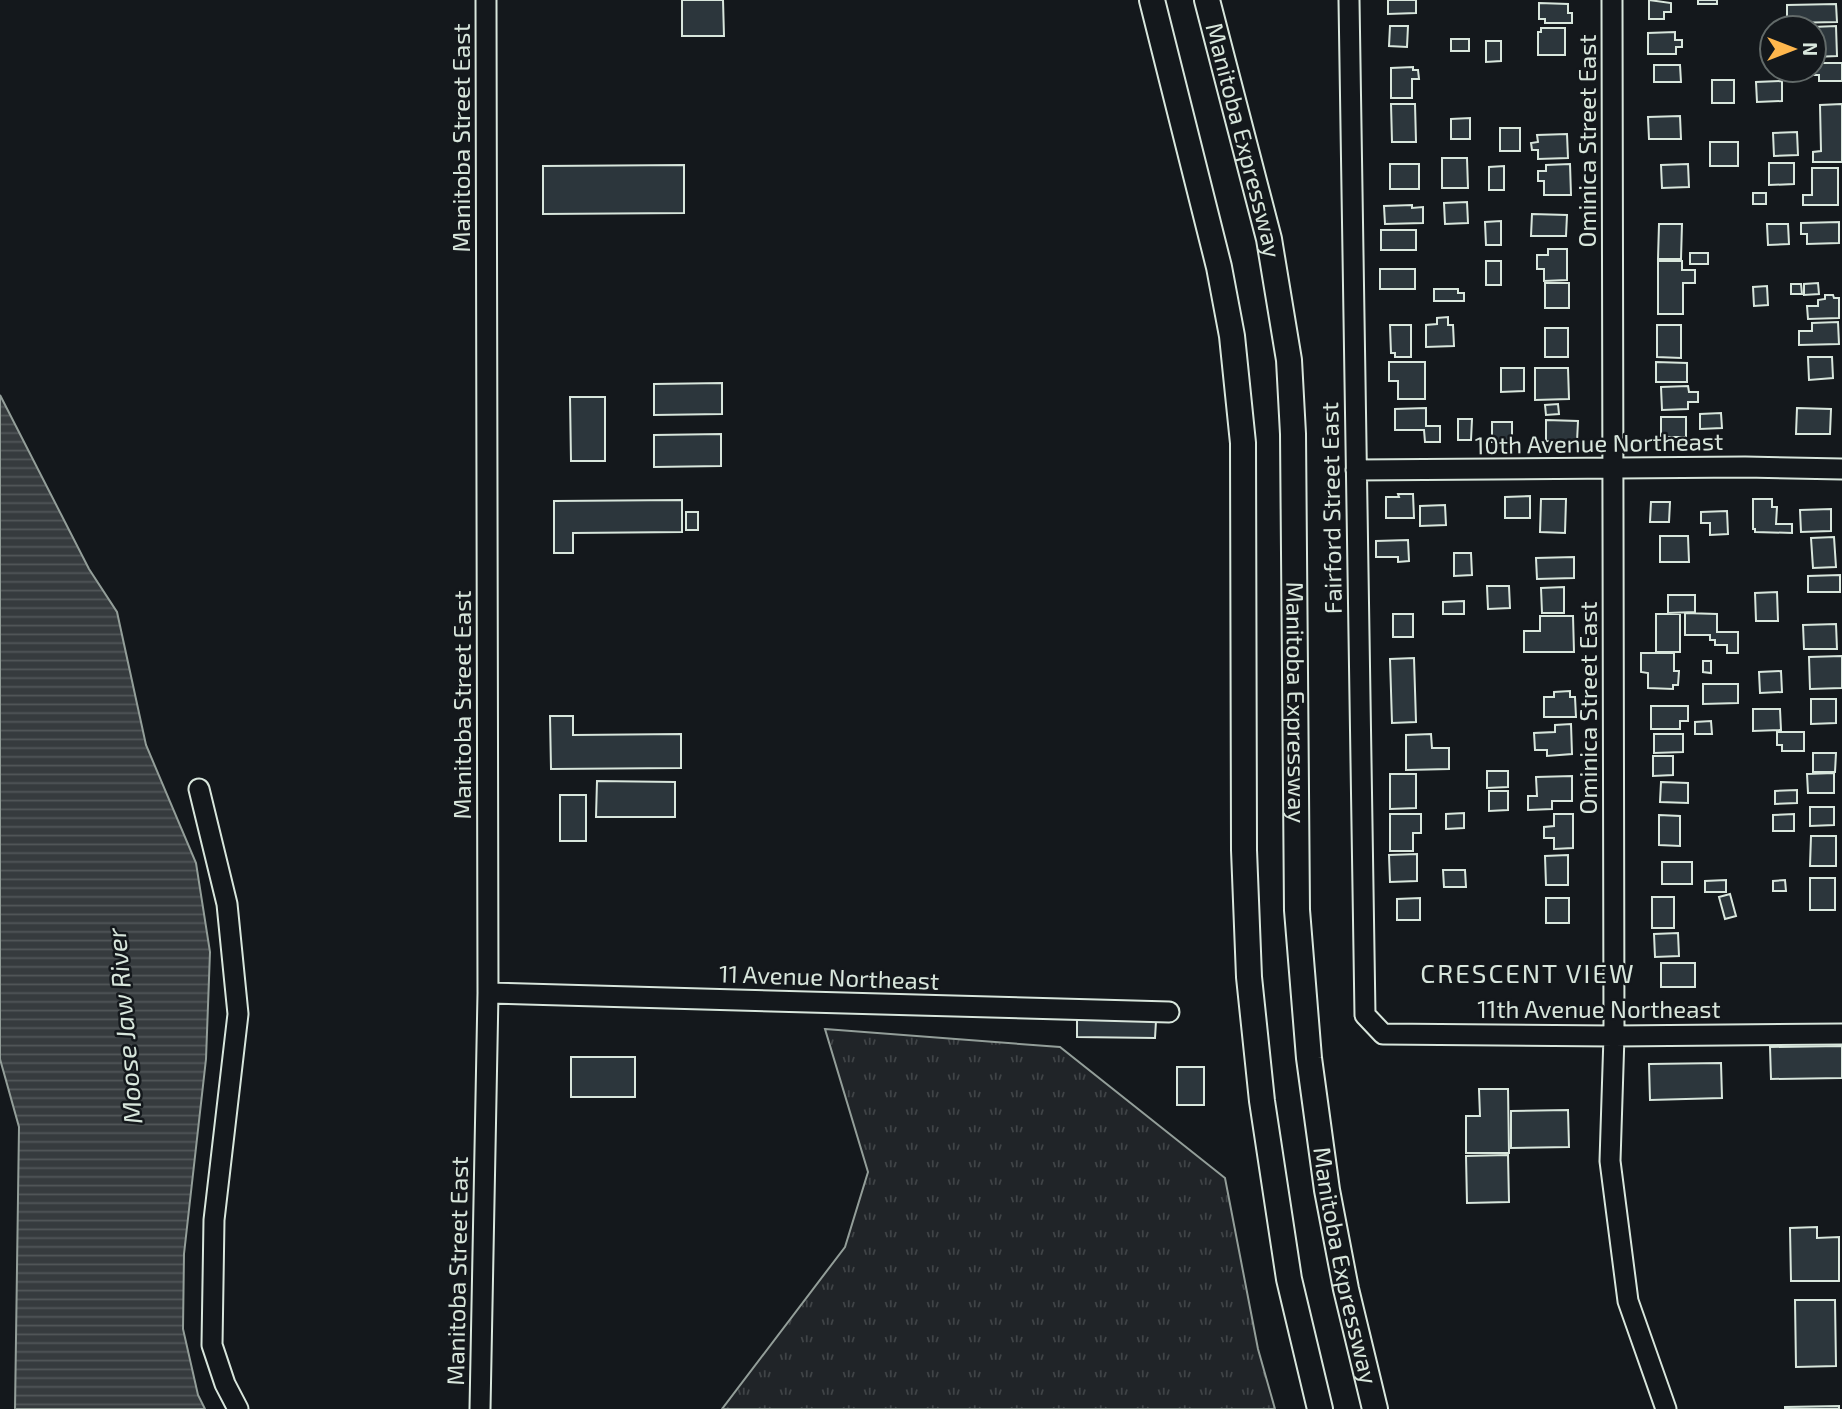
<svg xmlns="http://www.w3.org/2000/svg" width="1842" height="1409" font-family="'Exo 2',sans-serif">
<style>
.grass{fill:url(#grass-tufts);stroke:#939e99;stroke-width:2}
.water{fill:url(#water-rules);stroke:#939e99;stroke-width:2}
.building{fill:#2c363c;stroke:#d8e6dc;stroke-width:2}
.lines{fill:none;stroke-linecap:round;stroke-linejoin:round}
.minor-casing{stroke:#d8e6dc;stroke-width:23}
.major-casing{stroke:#d8e6dc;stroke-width:28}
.minor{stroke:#14181c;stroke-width:19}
.major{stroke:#14181c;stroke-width:24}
.labels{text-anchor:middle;stroke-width:5;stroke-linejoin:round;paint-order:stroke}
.street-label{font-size:24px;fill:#d8e6dc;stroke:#14181c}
.neighbourhood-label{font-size:26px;letter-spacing:2px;fill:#d8e6dc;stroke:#14181c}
.water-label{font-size:26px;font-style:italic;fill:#d8e6dc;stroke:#14181c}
</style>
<defs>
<pattern id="grass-tufts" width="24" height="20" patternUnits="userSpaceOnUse" patternTransform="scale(1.75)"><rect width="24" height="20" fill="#202428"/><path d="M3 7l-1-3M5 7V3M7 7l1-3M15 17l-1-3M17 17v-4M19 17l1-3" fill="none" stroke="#404447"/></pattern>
<pattern id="water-rules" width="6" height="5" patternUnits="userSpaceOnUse" patternTransform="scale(1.75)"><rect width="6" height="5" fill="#363b3e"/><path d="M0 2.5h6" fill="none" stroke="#525759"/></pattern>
</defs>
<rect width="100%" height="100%" fill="#14181c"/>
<!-- grass -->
<path class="grass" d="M825,1029L1060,1047L1225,1178L1258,1349L1275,1409H722L845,1247L868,1172Z"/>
<!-- water -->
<path class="water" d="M0,395L89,569L117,612L146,745L196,863L210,952L206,1059L184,1254L183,1329L198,1395L205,1409H15L19,1127L0,1059Z"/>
<!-- building -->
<path class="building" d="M682,0H723L724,36H682Z
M1388,0H1416V13L1388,14Z
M1649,0L1671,3V12H1664V19H1649Z
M1698,0H1717V4H1698Z
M1539,3L1568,4V13H1572V23H1545V19H1539Z
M1836,4L1837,22L1787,23V5Z
M1390,26H1408L1407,47L1389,46Z
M1836,26L1837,56L1814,57L1813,27Z
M1541,28H1565V55H1538V32H1541Z
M1675,32V40H1682V47H1676V54H1648V33Z
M1451,39H1469V51H1451Z
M1486,41H1501V61L1486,62Z
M1821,63H1842V81H1819V75H1812V70H1814V66H1821Z
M1654,65H1680L1681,82H1654Z
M1413,67V70H1418L1419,79H1412V98H1391V68Z
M1712,80H1734V103H1712Z
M1782,81V101L1757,102L1756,82Z
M1391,104H1415L1416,142H1392Z
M1842,104V162H1813V152L1821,151L1820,105Z
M1680,116L1681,139H1649L1648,117Z
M1470,118V139H1451V119Z
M1500,128H1520V151H1500Z
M1797,132L1798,155L1774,156L1773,133Z
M1567,134L1568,158L1538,159V150H1532L1531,143L1538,142L1537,135Z
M1710,142H1738V166H1710Z
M1442,158H1467L1468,188H1442Z
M1769,163H1794V184L1769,185Z
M1390,164H1419V189H1390Z
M1570,164L1571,195H1544V181H1538V171H1546V165Z
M1688,164L1689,187L1662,188L1661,165Z
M684,165V213L543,214V166Z
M1504,166V190H1489V167Z
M1812,168H1838V205H1803V195H1812Z
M1753,193H1766V204H1753Z
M1467,202L1468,223L1445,224L1444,203Z
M1412,205V208L1423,207V223L1385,224L1384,206Z
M1532,214L1567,215L1566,236H1531Z
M1501,221V245H1486L1485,222Z
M1839,222V243L1807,244V234H1801V223Z
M1659,224H1682L1681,259H1658Z
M1767,224H1788L1789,244L1768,245Z
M1381,230H1416V250H1381Z
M1548,249H1567V280L1544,281V269H1537V255H1548Z
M1690,253H1708V264H1690Z
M1486,261H1501V285H1486Z
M1658,261H1682V270H1695V283H1683V314H1658Z
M1380,269H1415V289H1380Z
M1545,283H1569V308H1545Z
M1818,283L1819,294L1804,295V284Z
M1791,284H1801L1802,294H1791Z
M1767,286L1768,305L1754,306L1753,287Z
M1434,289H1458V293H1464V301H1434Z
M1825,295H1833L1834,298H1839V318L1808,319L1807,306H1818V300L1825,299Z
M1448,317V325H1453L1454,346L1426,347V325L1437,324V318Z
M1838,322L1839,344L1799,345V331H1812V323Z
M1390,325H1411V357H1395V353H1391Z
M1657,325H1681V358L1657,357Z
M1545,328H1568V357H1545Z
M1808,357H1832L1833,378L1809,380Z
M1389,362H1425V399H1398V381H1389Z
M1656,362L1687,363V382H1656Z
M1501,368H1524V391L1501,392Z
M1535,368H1568L1569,399L1535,400Z
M722,383V414L654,415V384Z
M1688,386L1689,392H1698V402H1688V409L1662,410L1661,387Z
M570,397H605V461H571Z
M1558,404L1559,414L1546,415L1545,405Z
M1426,408V426H1440V442H1425L1424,430H1395V409Z
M1797,408L1831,409L1830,434H1796Z
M1721,413L1722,428L1700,429V414Z
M1661,417H1686V437H1661Z
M1458,419H1472L1471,440H1458Z
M1546,420L1578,421L1577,442L1546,441Z
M1492,422H1512V442H1492Z
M721,434V466L654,467V435Z
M1398,494H1413L1414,518H1386V497H1399Z
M1530,496V518H1505V497Z
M1541,499H1566L1565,533L1540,532Z
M1753,499H1772V507H1777L1776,524H1792V533L1755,532V529H1753Z
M682,500V532L573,533V553H554V501Z
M1651,502H1670L1669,522H1650Z
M1445,505L1446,525L1420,526V506Z
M1831,509V531L1801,532L1800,510Z
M1727,511L1728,534L1710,535V523H1701V512Z
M686,512H698V530H686Z
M1660,536H1688L1689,562H1660Z
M1834,537L1836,567L1813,568L1811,538Z
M1408,540L1409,561L1398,562V557H1376V541Z
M1454,553H1471L1472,575L1454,576Z
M1574,557V578L1537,579L1536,558Z
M1840,575V592H1808V576Z
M1487,586H1509L1510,608L1488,609Z
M1564,587V613H1542L1541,588Z
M1777,592L1778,621H1756L1755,593Z
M1668,595H1695V612L1668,613Z
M1464,601V614H1443V602Z
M1685,613L1717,614V632H1738V653H1727V645H1715V640H1710V635H1685Z
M1393,614H1413V637H1393Z
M1656,614H1680V652H1656Z
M1540,616H1573L1574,652H1524V631H1540Z
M1836,624L1837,649H1804L1803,625Z
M1641,653H1674V671H1679L1678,685H1673V689L1648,688V673L1641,672Z
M1842,656V688L1810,689L1809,657Z
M1414,658L1416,722L1392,723L1390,659Z
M1703,661H1711V673L1703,672Z
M1781,671L1782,692L1760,693L1759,672Z
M1703,684H1738V703L1703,704Z
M1570,691V697H1575L1576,717H1544V697H1554V692Z
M1811,699H1836V723L1811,724Z
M1651,706H1688V721H1680V729H1651Z
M1753,709H1780L1781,730L1753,731Z
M550,716H573V735L681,734V768L551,769Z
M1711,721L1712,734H1695V722Z
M1571,724L1572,754L1547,756V750H1535L1534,733L1555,732V725Z
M1777,732H1804V751H1782V745H1777Z
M1431,734L1432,748H1449V769L1406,770V735Z
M1654,734H1683V752L1654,753Z
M1813,753H1836L1835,772H1813Z
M1653,756H1673V775L1653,776Z
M1487,771H1508V787L1487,788Z
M1834,773V793H1808L1807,774Z
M1390,774H1416V808L1390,809Z
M1572,776V801H1552V809L1528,810V796H1537L1536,777Z
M597,781L675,782V817H596Z
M1661,782L1688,783V803L1660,802Z
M1797,790V803L1775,804V791Z
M1489,791H1508V810L1489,811Z
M560,795H586V841H560Z
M1810,807H1834V825L1810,826Z
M1464,813V828L1446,829V814Z
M1390,814H1421V833H1413V851H1390Z
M1554,814H1573V848L1554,849V838H1544V827L1554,826Z
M1794,814V831H1773V815Z
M1659,815L1680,816V846L1659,845Z
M1811,836H1836V866H1810Z
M1417,854V881L1390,882L1389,855Z
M1568,855V885H1546L1545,856Z
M1662,862H1692V884H1662Z
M1443,870H1465L1466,887H1444Z
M1810,878H1835V910H1810Z
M1726,880V892H1705V881Z
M1785,880L1786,891H1773V881Z
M1730,894L1736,916L1725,919L1719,897Z
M1652,897H1674V928H1652Z
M1420,898V920H1397V899Z
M1546,898H1569V923H1546Z
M1678,933L1679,956L1655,957L1654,934Z
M1661,963H1695V987H1661Z
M1077,1019L1156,1021L1155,1038L1077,1037Z
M1842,1046V1078L1771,1079L1770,1047Z
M571,1057H635V1097H571Z
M1721,1063L1722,1098L1650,1100L1649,1064Z
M1177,1067H1204V1105H1177Z
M1479,1089H1508L1509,1153H1466V1116H1480Z
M1568,1110L1569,1147L1511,1148V1111Z
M1508,1155L1509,1202L1467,1203L1466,1156Z
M1817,1227V1238L1839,1237V1281H1791L1790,1228Z
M1795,1300H1835L1836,1366L1796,1367Z
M1839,1406V1409H1785V1407Z"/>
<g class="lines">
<defs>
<path id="minor" d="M1349,0L1365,1015L1383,1034L1614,1036L1842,1034
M1612,0L1614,1036L1610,1161L1628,1301L1666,1409
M1356,470L1745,467L1842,469
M199,789L227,904L238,1014L214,1220L212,1345L225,1384L238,1409
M488,993L1169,1012
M480,1409L488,993L486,0"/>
<g id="major">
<path d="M1152,0L1219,267L1232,336L1243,443L1244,850L1249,977L1262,1101L1289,1279L1320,1409"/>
<path id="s1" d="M1207,0L1269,239L1289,360L1293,434L1297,910L1309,1058L1327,1190L1346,1289L1375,1409"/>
</g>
</defs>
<!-- minor casing -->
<use href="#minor" class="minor-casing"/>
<!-- major casing -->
<use href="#major" class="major-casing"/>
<!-- minor -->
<use href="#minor" class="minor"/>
<!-- major -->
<use href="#major" class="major"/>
</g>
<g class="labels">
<!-- street labels -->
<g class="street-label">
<text transform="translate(462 138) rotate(-90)" y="8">Manitoba Street East</text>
<text transform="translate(1588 141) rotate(-90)" y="8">Ominica Street East</text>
<text dy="8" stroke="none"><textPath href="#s1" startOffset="145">Manitoba Expressway</textPath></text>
<text transform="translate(1599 444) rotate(-1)" y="8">10th Avenue Northeast</text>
<text transform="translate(1332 508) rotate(-91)" y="8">Fairford Street East</text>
<text dy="8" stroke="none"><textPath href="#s1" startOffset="712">Manitoba Expressway</textPath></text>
<text transform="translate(463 705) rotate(-90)" y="8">Manitoba Street East</text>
<text transform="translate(1589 708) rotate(-90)" y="8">Ominica Street East</text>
<text transform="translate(829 978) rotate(2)" y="8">11 Avenue Northeast</text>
<text x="1599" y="1018">11th Avenue Northeast</text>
<text dy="8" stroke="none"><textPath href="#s1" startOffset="1279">Manitoba Expressway</textPath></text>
<text transform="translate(458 1271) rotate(-89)" y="8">Manitoba Street East</text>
</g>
<!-- neighbourhood labels -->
<g class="neighbourhood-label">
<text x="1528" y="983">CRESCENT VIEW</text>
</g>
<!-- water labels -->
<g class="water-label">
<text transform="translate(125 1026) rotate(-95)" y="9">Moose Jaw River</text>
</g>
</g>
<!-- north arrow -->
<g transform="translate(1793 49) rotate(90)"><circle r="33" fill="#14181c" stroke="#626a69" stroke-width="2"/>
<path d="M0-5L12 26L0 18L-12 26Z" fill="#ffb74d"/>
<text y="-10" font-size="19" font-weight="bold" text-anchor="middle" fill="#d8e6dc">N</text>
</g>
</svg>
